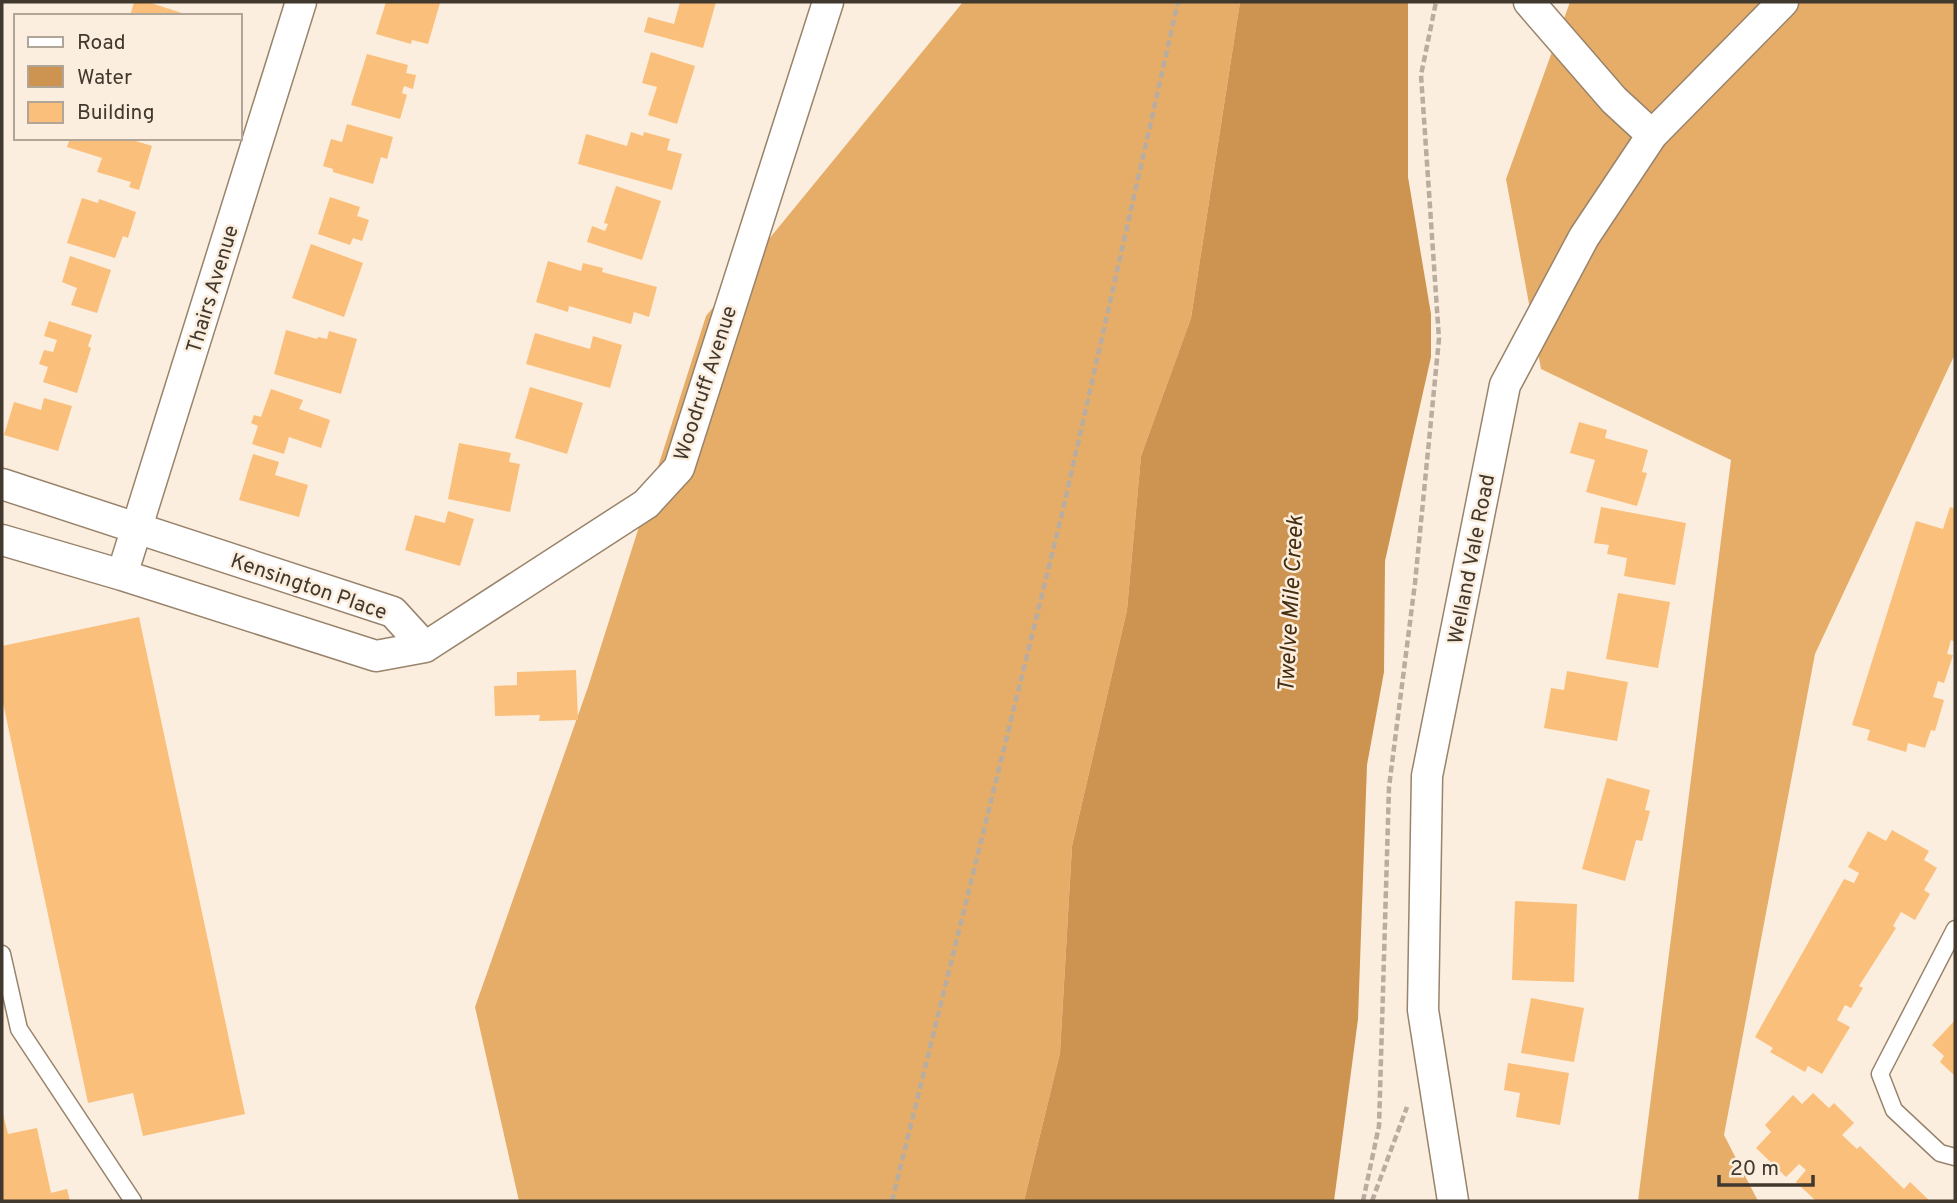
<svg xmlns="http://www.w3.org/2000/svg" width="1957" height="1203" font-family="Overpass,sans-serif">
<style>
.forest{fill:#e6ad69}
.water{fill:#cc9450}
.building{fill:#fabf7b}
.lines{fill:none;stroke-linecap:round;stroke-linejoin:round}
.service-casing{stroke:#99836b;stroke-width:19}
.minor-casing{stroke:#99836b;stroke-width:33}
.path{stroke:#b9ad9f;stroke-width:4.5;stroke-dasharray:7 3.5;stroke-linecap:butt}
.service{stroke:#fff;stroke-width:16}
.minor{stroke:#fff;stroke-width:30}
.labels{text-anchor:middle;stroke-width:5;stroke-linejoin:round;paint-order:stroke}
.street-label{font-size:21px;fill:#41382e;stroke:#fceede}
.water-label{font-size:23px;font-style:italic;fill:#452d0f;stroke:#fceede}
</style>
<rect width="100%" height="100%" fill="#fceede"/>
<!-- forest -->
<path class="forest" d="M963,2H1240L1191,318L1141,456L1127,610L1072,846L1060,1053L1024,1201H519L475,1007L588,687L706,316Z
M1570,2H1955V354L1815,654L1724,1135L1758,1201H1638L1731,460L1541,369L1506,179Z"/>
<!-- water -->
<path class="water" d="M1240,2H1408V177L1431,314V357L1385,561L1384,672L1367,765L1358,1019L1334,1201H1024L1060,1053L1072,846L1127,610L1141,456L1191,318Z"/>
<!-- building -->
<path class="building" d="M134,2H148L191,16H130Z
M386,2L440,3L428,44L412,40L411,44L376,34Z
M680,2H716L703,48L644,32L648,17L674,24Z
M651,52L695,66L677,124L648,115L657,87L642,83Z
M367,54L408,65L406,73L416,75L413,89L404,86L402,93L407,95L400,119L351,105Z
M347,124L393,137L387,159L381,157L373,184L333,172V169L323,166L331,139L342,142Z
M631,132L643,136L644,132L670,139L667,150L682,154L672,190L578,164L586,134L627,146Z
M70,138H126L152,146L139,190L129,187L131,182L97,172L102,158L67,147Z
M616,186L661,201L642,260L587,242L592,226L605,231L608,224L604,223Z
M330,197L360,207L357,216L369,220L362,241L353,238L350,245L318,234Z
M82,198L98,203L99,199L136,212L128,238L123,236L115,258L67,243Z
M311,244L363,263L344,317L292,298Z
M70,256L111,270L97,313L71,305L77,288L62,282Z
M548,261L581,271L583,263L603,268L602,272L657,287L649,317L634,312L631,324L569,306L568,312L536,302Z
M49,321L92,335L88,346L91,348L77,393L43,382L48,367L39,364L44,350L53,352L57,340L44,336Z
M286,330L317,339L318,337L327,339L329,331L357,339L341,394L274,374Z
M535,333L590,349L593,336L622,345L610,388L526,364Z
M530,387L583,403L567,454L515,438Z
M271,389L303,400L299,409L330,420L321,448L289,437L284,454L252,444L258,426L251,423L254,415L261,417Z
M44,398L72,406L58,451L4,435L14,402L41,410Z
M1579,422L1607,430L1605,438L1648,450L1642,472L1647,473L1637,506L1586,492L1595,460L1570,453Z
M459,443L511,453L509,462L520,464L510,512L448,499Z
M253,454L279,462L275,475L308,485L299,517L239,500Z
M1601,507L1686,523L1675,585L1624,576L1627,558L1607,554L1609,545L1594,543Z
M1950,507L1955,509V642L1951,640L1947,654L1953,655L1944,683L1938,681L1933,697L1944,700L1935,731L1931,730L1925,748L1908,743L1906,752L1867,740L1870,730L1852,725L1916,521L1943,529Z
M448,511L474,519L460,566L405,550L415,515L445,523Z
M1618,593L1670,602L1658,668L1606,659Z
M139,617L245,1114L143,1136L133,1093L88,1103L2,698V646Z
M576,670L578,720L539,721L540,715L495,716L494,686L517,685V672Z
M1567,671L1628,682L1617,741L1544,728L1551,688L1564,690Z
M1607,778L1650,790L1645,810L1650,811L1642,841L1636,840L1625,881L1582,869Z
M1892,830L1929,851L1924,860L1937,868L1924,890L1930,894L1915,920L1901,912L1893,926L1896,928L1859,986L1863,988L1851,1008L1845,1005L1837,1020L1850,1027L1822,1074L1808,1066L1805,1072L1770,1052L1773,1048L1755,1037L1844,879L1854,883L1859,873L1848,867L1868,831L1886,841Z
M1515,901L1577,904L1574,982L1512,980Z
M1531,998L1584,1008L1574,1062L1521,1053Z
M1955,1020V1076L1940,1062L1944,1056L1932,1045Z
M1508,1063L1569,1073L1560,1125L1516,1117L1520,1093L1504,1090Z
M1813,1093L1829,1108L1834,1103L1854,1123L1842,1135L1857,1149L1860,1146L1904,1189L1910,1182L1930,1201H1816L1796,1182L1806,1170L1799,1164L1786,1177L1756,1148L1771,1132L1765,1125L1793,1095L1802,1104Z
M2,1110L8,1134L37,1128L51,1193L67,1189L70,1201H2Z"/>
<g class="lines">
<defs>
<path id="service" d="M1955,929L1880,1074L1894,1110L1940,1153L1955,1157
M2,954L19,1029L133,1201"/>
<path id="minor" d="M1529,2L1614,100L1652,135
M2,484L393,612L425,647
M2,540L122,575L376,656L425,647L646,504L679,468L828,2
M122,575L301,2
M1453,1201L1423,1010L1427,776L1505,385L1584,237L1652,135L1783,2"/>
</defs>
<!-- service casing -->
<use href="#service" class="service-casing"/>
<!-- minor casing -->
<use href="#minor" class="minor-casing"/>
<!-- path -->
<path class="path" d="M892,1201L1062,514L1178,2
M1363,1201L1379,1126L1389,787L1415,583L1439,339L1421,75L1436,2
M1372,1201L1407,1107"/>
<!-- service -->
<use href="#service" class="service"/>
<!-- minor -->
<use href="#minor" class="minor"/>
</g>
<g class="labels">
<!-- street labels -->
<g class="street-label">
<text transform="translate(212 289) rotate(-73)" y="7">Thairs Avenue</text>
<text transform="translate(705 383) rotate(-72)" y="7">Woodruff Avenue</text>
<text transform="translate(1471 559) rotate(-79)" y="7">Welland Vale Road</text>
<text transform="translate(309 586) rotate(19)" y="7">Kensington Place</text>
</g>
<!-- water labels -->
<g class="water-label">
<text transform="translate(1290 604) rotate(-87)" y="8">Twelve Mile Creek</text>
</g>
</g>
<!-- border -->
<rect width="1957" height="1203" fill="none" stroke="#41382e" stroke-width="7"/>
<!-- legend -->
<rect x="14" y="14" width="228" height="126" fill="#fceede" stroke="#b1a598" stroke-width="2"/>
<rect x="28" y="37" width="35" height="10" fill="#ffffff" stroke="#b1a598" stroke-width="2"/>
<text x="77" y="49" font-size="21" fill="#41382e">Road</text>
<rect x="28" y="66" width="35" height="21" fill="#cc9450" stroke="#b1a598" stroke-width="2"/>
<text x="77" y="84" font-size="21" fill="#41382e">Water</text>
<rect x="28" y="102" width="35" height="21" fill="#fabf7b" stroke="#b1a598" stroke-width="2"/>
<text x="77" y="119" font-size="21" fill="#41382e">Building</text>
<!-- scale -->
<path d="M1719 1175v10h94v-10" fill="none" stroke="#41382e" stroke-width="3.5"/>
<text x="1730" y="1175" font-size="21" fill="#41382e" stroke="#fceede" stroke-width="5" paint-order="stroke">20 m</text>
</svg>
